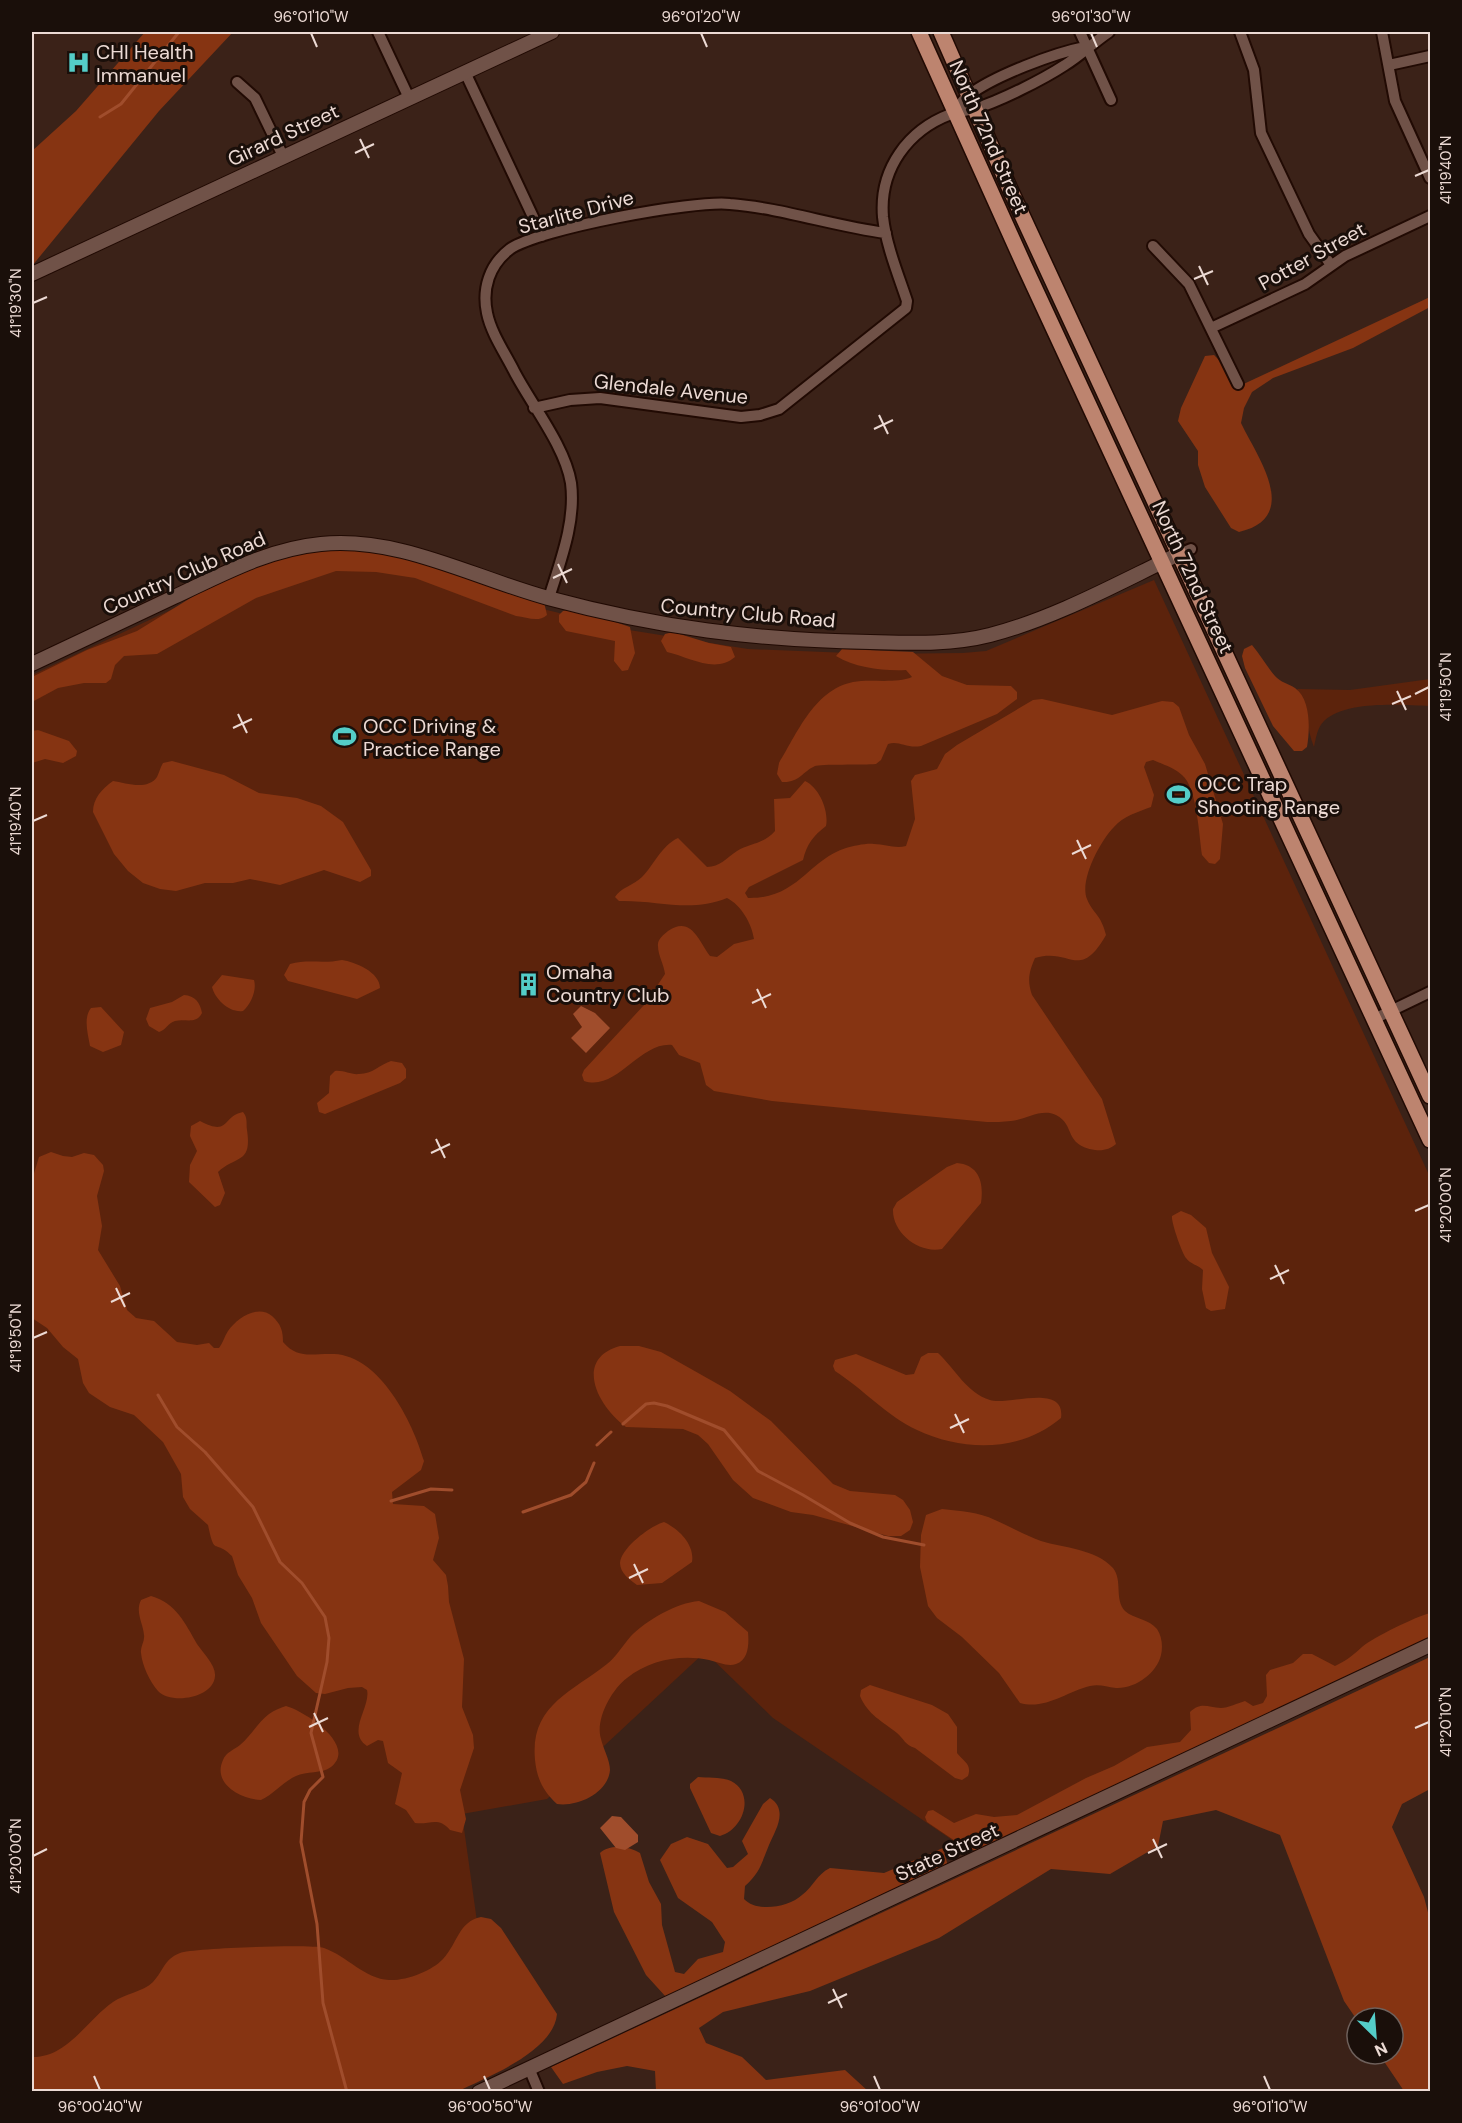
<svg xmlns="http://www.w3.org/2000/svg" width="1462" height="2123" font-family="'DM Sans',sans-serif">
<style>
.green{fill:#5c230c}
.forest{fill:#863412}
.water{fill:#a04d2c}
.lines{fill:none;stroke-linecap:round;stroke-linejoin:round}
.stream{stroke:#a04d2c;stroke-width:3}
.minor-casing{stroke:#210a03;stroke-width:14}
.tertiary-casing{stroke:#210a03;stroke-width:16}
.primary-casing{stroke:#210a03;stroke-width:18}
.minor{stroke:#705248;stroke-width:10}
.tertiary{stroke:#705248;stroke-width:14}
.primary{stroke:#bd846f;stroke-width:15}
.ticks{fill:none;stroke:#ecdad4;stroke-width:2}
.labels{text-anchor:middle;stroke-width:6;stroke-linejoin:round;paint-order:stroke}
.poi-label{font-size:20px;fill:#ecdad4;stroke:#1a0f0a;text-anchor:start}
.street-label{font-size:20px;fill:#ecdad4;stroke:#1a0f0a}
.neatline{fill:none;stroke:#ecdad4;stroke-width:2}
.ticks-label{font-size:15px;text-anchor:middle;fill:#ecdad4}
</style>
<rect width="100%" height="100%" fill="#3b2218"/>
<!-- green -->
<path class="green" d="M322,555L629,630L748,649L874,654L963,653L986,651L1154,580L1430,1177V1631L958,1844L773,1718L705,1652L547,1799L462,1814L479,1936L454,2092L32,2091V675L239,578Z
M1430,679V706C1402,705 1346,700 1324,721C1317,728 1316,738 1314,747C1306,728 1308,708 1297,689L1350,690Z"/>
<!-- forest -->
<path class="forest" d="M145,32H233L159,111L32,266V151L76,111Z
M1430,297V307L1353,348L1273,378L1252,392L1244,408L1241,423C1256,455 1303,517 1239,532L1231,528L1205,487L1198,465V451L1178,421L1181,408L1205,356L1214,355L1224,365L1235,388Z
M328,548L389,552L544,602L547,615C538,623 527,617 516,616L415,578L376,572L336,571L256,598L157,654L124,656L115,665L111,679L106,683H84L58,688L32,702V677L87,650L137,631L197,594L274,557Z
M574,608L630,627L635,653L628,670L622,671L614,661L615,641L566,631L559,622V615L563,611Z
M673,632L709,643L731,647L735,657C715,674 689,657 667,652L661,641L665,634Z
M1252,645C1260,654 1267,667 1275,676C1280,682 1289,684 1295,688C1311,699 1310,730 1307,747L1302,751H1294L1273,726L1245,668L1242,656L1244,649Z
M842,649L913,652L942,676L967,685L1011,686L1017,692V699L997,714L921,746C907,749 899,740 888,744L881,760L876,764C865,765 819,764 815,766C802,772 799,783 782,782L777,774L779,763C799,730 817,684 861,681C877,680 898,683 912,677L906,670C883,671 856,668 836,656Z
M1042,699L1112,715L1162,701L1173,702L1179,707L1189,735L1205,764L1223,824L1220,859L1215,864L1209,863L1202,855C1199,835 1197,787 1182,775C1175,768 1162,764 1153,760L1146,762L1144,767L1154,795L1151,807C1138,812 1123,816 1114,827C1101,840 1079,880 1087,899C1093,914 1101,914 1106,935C1079,982 1071,947 1035,958C1029,972 1027,980 1032,995L1102,1099L1116,1144C1110,1149 1104,1151 1095,1150C1063,1145 1076,1125 1056,1115C1041,1108 1025,1120 1011,1121C1003,1122 995,1122 987,1122L772,1101L714,1091L706,1085L700,1063L679,1055L672,1045C639,1042 617,1092 584,1081L582,1075L584,1070L645,1004L665,974C664,965 658,955 658,946C657,940 663,935 668,931C691,915 699,941 710,956L717,957L734,944L754,939C752,924 741,905 727,898C690,913 658,900 619,901L615,897C620,888 634,885 642,877C654,865 661,846 678,838L707,867C720,867 726,858 737,851C750,843 764,844 775,831L774,799L790,798L805,781C820,788 829,812 826,826C813,836 807,844 803,860L749,887L745,893L748,898C798,899 808,860 846,848C854,846 866,843 874,844C885,844 895,849 906,846L915,819L911,781L915,775L937,769L945,754L957,745L1033,700Z
M38,730L69,741L77,751L76,756L63,763L45,759L32,763V731Z
M172,761L224,775L259,793L297,798L321,806L343,822L371,870V876L360,882L324,870L280,885L250,879L233,883H205L176,891L160,889L143,883L128,871L114,854L93,812C93,798 102,789 113,781C126,783 147,791 157,777C159,773 160,768 163,763Z
M342,960C355,962 380,972 380,988L357,999L288,981L284,975L290,964C307,959 324,964 342,960Z
M222,975L254,980C257,990 251,1004 243,1011C229,1013 215,999 212,987Z
M184,995C195,996 200,1002 202,1013C196,1025 185,1018 175,1021C168,1023 166,1030 159,1032L149,1026L146,1019L150,1008L172,1002Z
M101,1007L124,1032L121,1045L103,1052L90,1046C88,1034 83,1018 91,1008Z
M391,1061L402,1063L406,1069V1078L400,1083L325,1114L319,1112L317,1103L329,1093L330,1076L335,1071C344,1070 351,1075 359,1074C373,1074 379,1065 391,1061Z
M243,1112C248,1118 246,1123 247,1130C252,1164 237,1155 218,1172L225,1193L220,1205L215,1207L189,1182L190,1165L197,1151L190,1136L191,1126L200,1121C230,1137 222,1116 243,1112Z
M51,1152L63,1156L72,1157L84,1153L94,1155L103,1165L104,1171L97,1196L102,1226L98,1250L120,1286L127,1310L136,1318L154,1321L177,1342L197,1345L209,1343L214,1348H219C223,1343 224,1337 228,1331C237,1318 258,1304 272,1316C281,1324 283,1331 283,1342C298,1360 313,1353 334,1354C380,1356 413,1422 424,1461L421,1470L392,1492L393,1504L424,1506L435,1514L439,1538L433,1560L446,1575L448,1586L449,1602L464,1659L462,1707L473,1735L474,1748L460,1790L466,1819L462,1833L450,1830C438,1816 430,1825 415,1823L406,1810L395,1804L402,1773L388,1763L383,1741L378,1740L367,1746C346,1732 371,1707 367,1690L362,1687L348,1688L325,1694L316,1693L297,1676L261,1623L252,1598L238,1575L232,1556C214,1538 215,1558 208,1525L190,1509L183,1497L181,1474L163,1442L134,1415L110,1407L89,1393L83,1383L78,1359L63,1347L47,1328L32,1318V1180L39,1157Z
M957,1163C979,1165 984,1182 981,1203L942,1249C919,1254 892,1233 893,1209L897,1202L947,1167Z
M1181,1211L1191,1215L1206,1228L1212,1253L1229,1287L1225,1309L1211,1311L1206,1308L1202,1289L1203,1270C1198,1265 1190,1264 1186,1258C1182,1253 1171,1222 1172,1216Z
M620,1346H639L661,1352L730,1391L771,1421L833,1484L850,1491L895,1495L903,1500L910,1510L913,1522L910,1530L901,1536H888L813,1515L791,1512L753,1498L733,1480L708,1444L698,1435L683,1429L626,1427C598,1407 573,1359 620,1346Z
M928,1353H938C955,1369 967,1393 990,1400C1007,1406 1066,1382 1061,1418C1021,1452 964,1452 917,1430C887,1416 863,1389 835,1371L833,1366L835,1360L856,1354L906,1375L914,1374L921,1357Z
M942,1509C960,1511 979,1512 995,1520C1011,1527 1025,1535 1041,1541C1064,1548 1096,1549 1113,1568C1123,1581 1114,1599 1125,1611C1134,1619 1149,1619 1157,1629C1162,1636 1163,1647 1161,1655C1157,1673 1135,1689 1116,1688C1106,1687 1100,1684 1090,1686C1066,1692 1045,1710 1020,1703L999,1673L962,1637L937,1618L928,1606L920,1567L921,1535L926,1515Z
M664,1522C679,1529 695,1545 692,1562L662,1583L637,1585C630,1580 620,1573 620,1563C621,1548 650,1526 664,1522Z
M151,1596C176,1603 185,1623 197,1644C203,1653 216,1665 215,1676C214,1698 171,1705 158,1691C150,1682 142,1665 141,1653C140,1647 145,1641 144,1635C143,1623 135,1612 141,1600Z
M699,1601L725,1612L748,1632C749,1643 749,1660 736,1664C728,1667 718,1662 709,1660C681,1654 649,1660 627,1678C611,1690 595,1720 601,1739C603,1748 610,1760 610,1770C608,1793 578,1807 557,1804C543,1791 537,1779 535,1760C530,1706 570,1693 607,1664C616,1657 623,1645 631,1636C647,1620 676,1603 699,1601Z
M1430,1613V1639L979,1852L964,1847L927,1822L925,1817L928,1811L933,1810L954,1823L976,1814L994,1817L1017,1815L1086,1778L1114,1766L1147,1747L1180,1742L1191,1730L1190,1712C1202,1701 1208,1708 1221,1708C1228,1708 1238,1703 1245,1701L1253,1706L1263,1703L1267,1696L1266,1675L1270,1670L1293,1663L1303,1654H1312L1335,1666C1346,1661 1353,1655 1362,1647C1374,1637 1415,1617 1430,1613Z
M1430,1657V1789L1402,1804L1392,1827L1424,1897L1430,1920V2091H1404L1379,2054H1393V2018H1357V2020L1344,2001L1280,1835L1216,1810L1163,1821L1158,1846L1110,1874L1051,1869L939,1938L810,1991L723,2012L699,2028L706,2043L742,2057L766,2080L845,2070L868,2091H656L655,2071L627,2066L597,2072L563,2084L551,2067Z
M870,1685L932,1705L948,1714L957,1727V1753C964,1762 972,1764 968,1776L962,1780L955,1778L915,1748C905,1745 904,1739 897,1733C882,1721 868,1715 860,1696L861,1690Z
M286,1706C304,1711 358,1745 331,1767C322,1774 306,1771 296,1776C283,1782 274,1794 261,1800C241,1799 212,1784 223,1760C226,1752 234,1750 240,1745C251,1736 258,1722 269,1714C275,1710 280,1708 286,1706Z
M698,1777C708,1778 722,1777 731,1781C756,1794 743,1830 720,1836L711,1833L690,1788V1784Z
M770,1798C789,1810 775,1831 769,1845C761,1864 761,1871 745,1886L744,1899C757,1913 789,1907 802,1895C813,1887 817,1874 830,1868L884,1873L943,1848L948,1866L666,1997L646,1975L614,1912L600,1853C609,1844 629,1846 640,1853L649,1882L661,1904L662,1925L675,1972L684,1974L698,1959L723,1952L725,1942L712,1922L678,1898L660,1860L671,1844L687,1837L708,1844L727,1868L733,1867L748,1854L742,1841L763,1804Z
M481,1917L491,1919L501,1928L557,2014C554,2051 488,2077 458,2091H32V2057C67,2058 87,2020 113,2002C124,1994 143,1992 153,1982C164,1970 164,1959 180,1953C193,1948 312,1944 324,1948C347,1956 365,1979 389,1980C406,1981 432,1971 443,1959C458,1943 458,1922 481,1917Z"/>
<!-- water -->
<path class="water" d="M581,1006L595,1013L610,1028L586,1053L571,1038L582,1027L573,1014Z
M612,1816L621,1817L638,1835V1842L625,1850L616,1848L600,1828Z"/>
<g class="lines">
<!-- stream -->
<path class="stream" d="M100,117L121,104L179,32
M158,1395L177,1427L205,1452L253,1507L280,1562L302,1583L325,1617L329,1638L327,1662L311,1733L323,1777L310,1790L304,1802L301,1842L317,1924L323,2003L347,2092
M623,1424L646,1404L654,1403L667,1406L724,1430L758,1471L803,1495L850,1523L883,1537L924,1545
M597,1445L611,1432
M391,1501L431,1489L452,1490
M523,1512L571,1495L586,1482L594,1463"/>
<defs>
<path id="minor" d="M378,32L409,98
M1080,32L1111,100
M1240,32L1254,70L1261,133L1309,234L1331,265
M1382,32L1395,101L1430,178
M1389,65L1430,56
M465,72L542,236
M237,82L255,98L283,156
M954,113C958,107 963,99 969,95C994,76 1054,53 1085,47
M1153,246L1189,284L1238,384
M1211,328L1305,284L1345,256L1430,216
M534,408L570,400L600,398L741,417L760,415L779,409L906,308L907,301C898,274 886,245 883,217C879,169 908,130 951,114C959,111 967,111 974,109C1000,101 1042,80 1065,65C1080,56 1094,42 1109,32
M1179,554L1191,549
M549,598C560,562 576,522 571,483C565,446 531,404 514,371C505,353 491,333 487,313C482,289 489,265 510,249C538,229 693,200 730,204C782,208 833,226 886,233
M1374,1019L1430,992
M529,2068L539,2092"/>
<path id="tertiary" d="M32,274L552,32
M32,664C79,642 126,620 174,597C221,575 268,549 321,544C399,536 474,578 548,598C659,628 755,640 870,642C910,643 951,645 990,635C1056,618 1118,583 1179,554
M479,2092L1430,1645"/>
<path id="primary" d="M919,32L1024,265L1430,1140
M941,32L1009,187L1430,1096"/>
</defs>
<!-- minor casing -->
<use href="#minor" class="minor-casing"/>
<!-- tertiary casing -->
<use href="#tertiary" class="tertiary-casing"/>
<!-- primary casing -->
<use href="#primary" class="primary-casing"/>
<!-- minor -->
<use href="#minor" class="minor"/>
<!-- tertiary -->
<use href="#tertiary" class="tertiary"/>
<!-- primary -->
<use href="#primary" class="primary"/>
</g>
<!-- ticks -->
<path class="ticks" d="M311,33L317,47M701,33L707,47M1091,33L1097,47M360,139L369,158M355,153L374,144M1415,176L1429,170M1199,266L1208,285M1194,279L1213,271M33,303L47,297M879,415L888,434M874,429L893,420M558,564L567,583M553,578L572,569M1397,691L1406,710M1415,694L1429,687M1392,704L1411,696M238,714L247,733M233,728L252,719M33,821L47,815M1077,840L1086,859M1072,854L1091,845M757,989L766,1008M752,1003L771,994M436,1139L445,1158M431,1153L450,1144M1415,1211L1429,1205M1275,1265L1284,1284M1270,1279L1289,1270M116,1288L125,1307M111,1302L130,1293M33,1338L47,1332M955,1414L964,1433M950,1428L969,1419M634,1564L643,1583M629,1578L648,1569M314,1713L323,1732M309,1727L328,1718M1415,1728L1429,1722M1153,1839L1162,1858M1148,1853L1167,1844M33,1856L47,1849M833,1989L842,2008M828,2003L847,1994M94,2076L100,2090M484,2076L490,2090M874,2076L880,2090M1264,2076L1270,2090"/>
<!-- icons -->
<defs>
<symbol id="hospital-bare" viewBox="-9 -9 18 18"><path d="M-5-5h3v3.5h4V-5h3V5h-3V1.5h-4V5h-3Z" fill="#54cdc8" stroke="#1a0f0a" stroke-width="2.5" paint-order="stroke"/></symbol>
<symbol id="stadium-bare" viewBox="-9 -9 18 18"><path d="M0-5a6.5 5 0 1 0 0 10a6.5 5 0 1 0 0-10ZM-3.5-1.8h7v3.6h-7Z" fill="#54cdc8" stroke="#1a0f0a" stroke-width="2.5" paint-order="stroke"/></symbol>
<symbol id="building-bare" viewBox="-9 -9 18 18"><path d="M-4-6H4V6H1V3H-1V6H-4ZM-2.5-4.3h1.7v1.8h-1.7ZM.8-4.3h1.7v1.8H.8ZM-2.5-1h1.7V.8h-1.7ZM.8-1h1.7V.8H.8Z" fill="#54cdc8" stroke="#1a0f0a" stroke-width="2.5" paint-order="stroke"/></symbol>
</defs>
<g fill-rule="evenodd">
<use href="#hospital-bare" x="62" y="46" width="33" height="33"/>
<use href="#stadium-bare" x="328" y="720" width="33" height="33"/>
<use href="#stadium-bare" x="1162" y="778" width="33" height="33"/>
<use href="#building-bare" x="512" y="968" width="33" height="33"/>
</g>
<g class="labels">
<!-- poi labels -->
<g class="poi-label">
<text x="96" y="59">CHI Health<tspan x="96" dy="23">Immanuel</tspan></text>
<text x="363" y="733">OCC Driving &amp;<tspan x="363" dy="23">Practice Range</tspan></text>
<text x="1197" y="791">OCC Trap<tspan x="1197" dy="23">Shooting Range</tspan></text>
<text x="546" y="979">Omaha<tspan x="546" dy="23">Country Club</tspan></text>
</g>
<!-- street labels -->
<g class="street-label">
<text transform="translate(283 135) rotate(-25)" y="7">Girard Street</text>
<text transform="translate(989 137) rotate(66)" y="7">North 72nd Street</text>
<text transform="translate(576 212) rotate(-15)" y="7">Starlite Drive</text>
<text transform="translate(1312 256) rotate(-29)" y="7">Potter Street</text>
<text transform="translate(671 389) rotate(6)" y="7">Glendale Avenue</text>
<text transform="translate(184 573) rotate(-24)" y="7">Country Club Road</text>
<text transform="translate(1193 577) rotate(65)" y="7">North 72nd Street</text>
<text transform="translate(748 613) rotate(5)" y="7">Country Club Road</text>
<text transform="translate(947 1852) rotate(-25)" y="7">State Street</text>
</g>
</g>
<!-- border -->
<rect width="1462" height="2123" fill="none" stroke="#1a0f0a" stroke-width="66"/>
<!-- north arrow -->
<g transform="translate(1375 2036) rotate(155)"><circle r="28" fill="#1a0f0a" stroke="#6e605b" stroke-width="1.5"/>
<path d="M0-4.5L10 22L0 15L-10 22Z" fill="#54cdc8"/>
<text y="-9" font-size="16" font-weight="bold" text-anchor="middle" fill="#ecdad4">N</text>
</g>
<rect x="33" y="33" width="1396" height="2057" class="neatline"/>
<g class="ticks-label">
<text x="311" y="22">96°01'10"W</text>
<text x="701" y="22">96°01'20"W</text>
<text x="1091" y="22">96°01'30"W</text>
<text transform="translate(1446 170) rotate(-90)" y="5">41°19'40"N</text>
<text transform="translate(16 303) rotate(-90)" y="5">41°19'30"N</text>
<text transform="translate(1446 687) rotate(-90)" y="5">41°19'50"N</text>
<text transform="translate(16 821) rotate(-90)" y="5">41°19'40"N</text>
<text transform="translate(1446 1205) rotate(-90)" y="5">41°20'00"N</text>
<text transform="translate(16 1338) rotate(-90)" y="5">41°19'50"N</text>
<text transform="translate(1446 1722) rotate(-90)" y="5">41°20'10"N</text>
<text transform="translate(16 1856) rotate(-90)" y="5">41°20'00"N</text>
<text x="100" y="2112">96°00'40"W</text>
<text x="490" y="2112">96°00'50"W</text>
<text x="880" y="2112">96°01'00"W</text>
<text x="1270" y="2112">96°01'10"W</text>
</g>
</svg>
